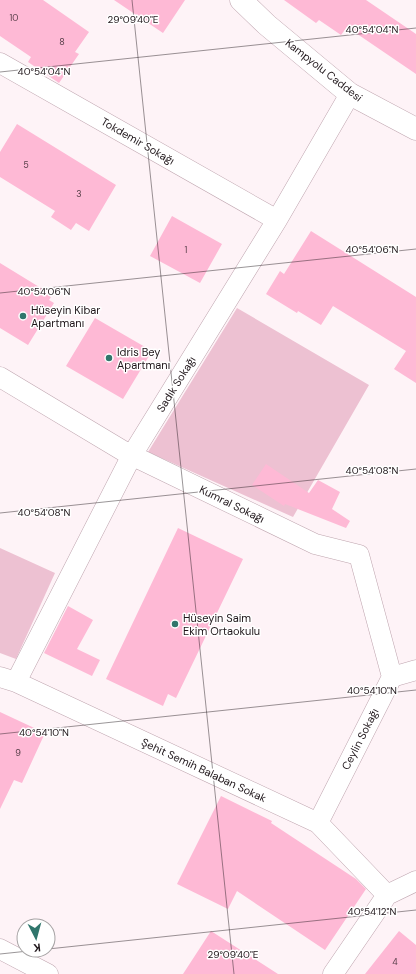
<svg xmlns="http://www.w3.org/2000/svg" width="416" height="974" font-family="'DM Sans',sans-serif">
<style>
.green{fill:#edc1d2}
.building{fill:#feb9d5}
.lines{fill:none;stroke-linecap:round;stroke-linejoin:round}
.street-casing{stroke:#bfa5af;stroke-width:21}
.secondary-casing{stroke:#bfa5af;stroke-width:23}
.street{stroke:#fff;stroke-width:20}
.secondary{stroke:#fff;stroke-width:22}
.ticks{fill:none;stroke:#1f161a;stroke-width:1;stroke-opacity:0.45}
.poi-dot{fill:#30766c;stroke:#fff;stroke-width:1.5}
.labels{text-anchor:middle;stroke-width:3;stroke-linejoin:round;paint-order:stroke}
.number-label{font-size:9px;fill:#573f49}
.street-label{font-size:11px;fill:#1f161a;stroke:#fff}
.poi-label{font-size:11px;fill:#1f161a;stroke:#fff;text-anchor:start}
.ticks-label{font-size:10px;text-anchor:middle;fill:#1f161a;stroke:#fff;stroke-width:3;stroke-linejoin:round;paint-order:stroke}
</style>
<rect width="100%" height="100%" fill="#fef3f7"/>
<!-- green -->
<path class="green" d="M237,308L369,385L293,517L148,452Z
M0,548L55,573L16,659L0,653Z"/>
<!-- building -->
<path class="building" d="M0,0H43L89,32L75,52L79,54L59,83L28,62L31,57L0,36Z
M114,0H185L163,33Z
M284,0H366L416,34V74L347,27L341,35L319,20L316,23Z
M17,124L116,185L89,231L76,223L71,230L51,217L55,211L0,177V152Z
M172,216L222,244L200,283L150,256Z
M311,231L416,297V383L394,369L406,351L333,306L321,325L298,311L297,313L266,294L280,271L284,274Z
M0,263L49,293L48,295L51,297L49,300L54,303L28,345L0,328Z
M95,318L152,351L123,399L66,366Z
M266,464L309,493L318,480L340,492L332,509L350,521L346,528L285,504L284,506L252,485Z
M178,528L243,559L176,698L168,694L163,706L106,679Z
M68,606L93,620L77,649L100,660L92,676L44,653Z
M0,712L45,733L22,783L14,780L0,809Z
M221,796L272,821L271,823L356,879L366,889L325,950L237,891L228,909L177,884Z
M211,931L278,974H183Z
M399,931L416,945V974H365Z"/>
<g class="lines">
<defs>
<path id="street" d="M0,63L277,220
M0,377L125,452L315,544L359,555L392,677
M0,677L16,682L318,823L387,895
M16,682L132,455L277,220L350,94
M318,823L392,677L416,670
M0,949L48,974
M333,974L387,895L416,881"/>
<path id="secondary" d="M241,0L267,25L350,94L416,129"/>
</defs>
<!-- street casing -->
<use href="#street" class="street-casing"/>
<!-- secondary casing -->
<use href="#secondary" class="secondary-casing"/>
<!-- street -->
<use href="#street" class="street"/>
<!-- secondary -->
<use href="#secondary" class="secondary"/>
</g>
<!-- ticks -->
<path class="ticks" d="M132,0L234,974M0,72L416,28M0,293L416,249M0,513L416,469M0,734L416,690M48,949L416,910M0,954L38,950"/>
<!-- markers -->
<g class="poi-dot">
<circle cx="23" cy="316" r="4"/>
<circle cx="109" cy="358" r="4"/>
<circle cx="175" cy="624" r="4"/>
</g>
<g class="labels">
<!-- number labels -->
<g class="number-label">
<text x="14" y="21">10</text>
<text x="62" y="45">8</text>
<text x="26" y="168">5</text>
<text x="79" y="197">3</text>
<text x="186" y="253">1</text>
<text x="18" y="756">9</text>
<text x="395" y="965">4</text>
</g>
<!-- street labels -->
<g class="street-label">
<text transform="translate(324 70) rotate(38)" y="4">Kampyolu Caddesi</text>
<text transform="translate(138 141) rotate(30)" y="4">Tokdemir Sokağı</text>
<text transform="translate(176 384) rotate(-58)" y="4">Sadık Sokağı</text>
<text transform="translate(232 504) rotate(26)" y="4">Kumral Sokağı</text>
<text transform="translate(360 739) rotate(-63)" y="4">Ceylin Sokağı</text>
<text transform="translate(204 770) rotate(25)" y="4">Şehit Semih Balaban Sokak</text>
</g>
<!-- poi labels -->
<g class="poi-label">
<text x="31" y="314">Hüseyin Kibar<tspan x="31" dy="13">Apartmanı</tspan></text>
<text x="117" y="356">Idris Bey<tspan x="117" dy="13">Apartmanı</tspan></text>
<text x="183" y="622">Hüseyin Saim<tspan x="183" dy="13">Ekim Ortaokulu</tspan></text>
</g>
</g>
<g class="ticks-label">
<text x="133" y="23">29°09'40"E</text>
<text x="372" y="33">40°54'04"N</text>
<text x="44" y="75">40°54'04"N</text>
<text x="372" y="253">40°54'06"N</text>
<text x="44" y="295">40°54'06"N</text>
<text x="372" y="474">40°54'08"N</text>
<text x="44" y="516">40°54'08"N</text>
<text x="372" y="694">40°54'10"N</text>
<text x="44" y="736">40°54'10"N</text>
<text x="372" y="915">40°54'12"N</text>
<text x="233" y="958">29°09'40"E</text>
</g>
<!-- north arrow -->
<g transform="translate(36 938) rotate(174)"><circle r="19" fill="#ffffff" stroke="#a5a2a3"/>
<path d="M0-3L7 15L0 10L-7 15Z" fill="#30766c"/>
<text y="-6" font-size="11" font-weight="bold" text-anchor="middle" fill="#1f161a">K</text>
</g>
</svg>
